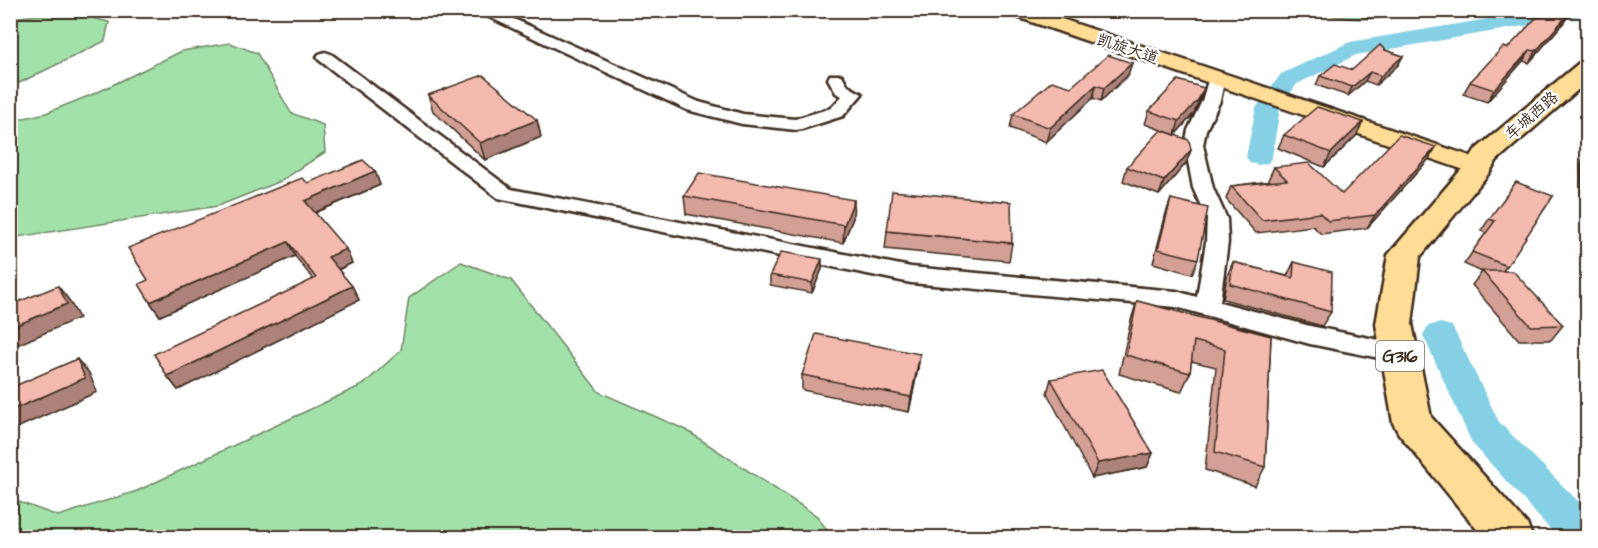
<svg xmlns="http://www.w3.org/2000/svg" width="1598" height="548" font-family="'Architects Daughter','LXGW WenKai TC',sans-serif">
<style>
.green{fill:#a2e1aa;stroke:#6e8664;stroke-width:1.5}
.lines{fill:none;stroke-linecap:round;stroke-linejoin:round}
.river{fill:#85d0e5;fill-rule:evenodd}
.minor-casing{stroke:#3b2a1e;stroke-width:5}
.major-casing{stroke:#3b2a1e;stroke-width:5}
.highway-casing{stroke:#3b2a1e;stroke-width:5}
.minor{fill:#fff;fill-rule:evenodd}
.major{fill:#ffdd96;fill-rule:evenodd}
.highway{fill:#ffdd96;fill-rule:evenodd}
.rail{stroke:#3b2a1e;stroke-width:4.5}
.wall{fill:#d3a096;stroke:#3b2a1e;stroke-width:1.5}
.shaded-wall{fill:#ac827a;stroke:#3b2a1e;stroke-width:1.5}
.building{fill:#f5baaf;stroke:#3b2a1e;stroke-width:1.5}
.labels{text-anchor:middle;stroke-width:5;stroke-linejoin:round;paint-order:stroke}
.far-street-label{font-size:16px;fill:#3b2a1e;stroke:#fff}
.shield{fill:#fff;stroke:#766a62;stroke-width:1.5}
.shield-label{font-size:18px;font-weight:bold;fill:#3b2a1e}
</style>
<rect width="100%" height="100%" fill="#fff"/>
<filter id="ink" filterUnits="userSpaceOnUse"><feTurbulence type="fractalNoise" baseFrequency=".0167" numOctaves="2"/><feDisplacementMap in="SourceGraphic" scale="12" xChannelSelector="R" yChannelSelector="G"/><feConvolveMatrix kernelMatrix="1 2 1 2 8 2 1 2 1" color-interpolation-filters="sRGB"/></filter>
<g filter="url(#ink)">
<!-- green -->
<path class="green" d="M1306,11H1402C1370,25 1339,17 1306,11Z
M37,15H80L109,22L105,41L11,87V18Z
M230,43L257,53L291,113L323,125L325,152L281,181L218,206L11,238V121L46,113L96,93L182,51Z
M461,262L511,280L599,392L686,430L817,516L832,537H11V499L58,516L137,491L364,384L401,350L409,298Z"/>
<g class="lines">
<!-- river -->
<path class="river" d="M1542,10H1588V15L1356,55L1297,84L1280,108L1272,157L1268,163L1259,165L1250,163L1246,157L1256,108L1281,74L1350,42Z
M1440,323L1452,326L1499,422L1588,511V538H1558L1472,443L1423,335L1428,326Z"/>
<defs>
<path id="minor" d="M474,10H494L699,102L743,114L795,119L831,108L842,96L836,93L828,79L830,75H842L848,86L862,94L843,116L802,129L796,130L742,124L687,110Z
M325,52L331,54L511,189L911,267L1176,291L1197,297L1206,242L1207,219L1193,188L1185,145L1188,130L1202,101L1209,77L1217,72L1223,73L1225,77L1220,101L1206,130L1203,145L1213,188L1227,219L1228,242L1220,302L1310,326L1399,344L1408,347L1411,353L1408,359L1399,362L1310,344L1176,307L911,283L498,198L319,60L317,57L319,54Z"/>
<path id="major" d="M1006,10H1035L1488,162L1491,167L1488,172L1479,174L1470,172L1008,14Z"/>
<path id="highway" d="M1588,61V81L1497,160L1489,173L1420,257L1412,324L1431,417L1527,524L1533,538H1484L1399,434L1393,423L1376,324L1388,255L1467,163L1475,150L1579,63Z"/>
</defs>
<!-- minor casing -->
<use href="#minor" class="minor-casing"/>
<!-- major casing -->
<use href="#major" class="major-casing"/>
<!-- highway casing -->
<use href="#highway" class="highway-casing"/>
<!-- minor -->
<use href="#minor" class="minor"/>
<!-- major -->
<use href="#major" class="major"/>
<!-- highway -->
<use href="#highway" class="highway"/>
<!-- rail -->
<path class="rail" d="M1588,147L1582,165L1584,244L1588,253"/>
</g>
<!-- wall -->
<path class="wall" d="M1571,11L1564,22L1529,63L1523,61L1487,102L1463,94L1470,82L1508,48Z
M1385,50L1403,56L1398,65L1376,85L1365,81L1348,96L1316,85L1320,76L1352,70Z
M1128,75L1101,101L1093,98L1046,142L1010,128L1013,114L1071,87Z
M1204,88L1194,113L1175,135L1145,124L1149,111Z
M428,95L537,120L541,137L485,160L433,111Z
M1284,135L1356,136L1324,167L1278,148Z
M1436,147L1428,160L1367,228L1321,234L1313,226L1256,233L1226,199L1231,186L1270,181L1268,180L1274,167L1342,194Z
M1191,150L1186,163L1159,195L1123,181L1127,167Z
M375,171L380,185L315,213L352,263L338,270L352,286L359,300L178,390L167,376L313,279L295,256L160,316L150,302L148,280Z
M684,196L854,200L853,218L843,243L686,214Z
M1553,196L1503,271L1563,325L1551,340H1519L1472,285L1482,272L1464,264L1486,233L1481,231L1489,219Z
M1171,199L1198,259L1192,274L1153,263L1166,213Z
M887,231L1012,243L1009,261L885,249Z
M1233,262L1287,276L1294,262L1331,312L1322,326L1223,299L1227,276Z
M822,269L812,293L770,285V275Z
M1137,301L1271,336L1265,467L1255,486L1205,470L1216,367L1191,361L1190,373L1181,392L1119,374L1131,320Z
M920,354L918,368L909,412L802,390V375Z
M1051,379L1153,453L1147,467L1092,478L1047,393Z"/>
<!-- shaded-wall -->
<path class="shaded-wall" d="M1571,11L1564,22L1529,63L1536,51Z
M1530,50L1523,61L1487,102L1494,90Z
M1403,56L1398,65L1376,85L1381,76Z
M1132,63L1128,75L1101,101L1104,88Z
M1370,72L1365,81L1348,96L1352,87Z
M1096,85L1093,98L1046,142L1050,128Z
M1204,88L1194,113L1175,135L1179,121Z
M537,120L541,137L485,160L480,143Z
M1363,122L1356,136L1324,167L1331,153Z
M1436,147L1428,160L1367,228L1375,215Z
M1191,150L1186,163L1159,195L1164,181Z
M375,171L380,185L311,214L305,201Z
M854,200L853,218L843,243L844,225Z
M288,242L295,256L160,316L150,302Z
M346,249L352,263L334,271L328,257Z
M822,259V269L812,293V283Z
M58,286L69,300L79,318L10,348V328Z
M352,286L359,300L178,390L167,376Z
M920,354L918,368L909,412L911,397Z
M77,359L89,373L97,392L10,431V411Z
M1153,453L1147,467L1092,478L1098,463Z"/>
<!-- building -->
<path class="building" d="M1571,11L1536,51L1530,50L1494,90L1470,82L1503,47L1508,48L1536,18Z
M1380,45L1385,50L1403,56L1381,76L1370,72L1352,87L1320,76L1335,64L1352,70Z
M1108,55L1132,63L1104,88L1096,85L1050,128L1013,114L1052,81L1071,87Z
M483,75L537,120L480,143L428,95Z
M1178,80L1204,88L1198,100L1179,121L1149,111Z
M1317,107L1363,122L1331,153L1284,135Z
M1161,130L1189,140L1191,150L1164,181L1127,167Z
M1399,135L1436,147L1375,215L1328,221L1320,213L1262,220L1231,186L1287,180L1274,167L1309,163L1342,194Z
M363,160L375,171L305,201L346,249L328,257L352,286L167,376L154,354L316,278L288,242L150,302L139,284L148,280L128,248L302,178L308,183Z
M699,173L854,200L844,225L684,196Z
M1516,182L1553,196L1507,266L1472,252L1495,221L1489,219Z
M892,191L1011,202L1012,243L887,231Z
M1171,199L1208,208L1198,259L1158,249Z
M781,252L822,259L812,283L770,275Z
M1233,262L1293,278L1294,262L1332,272L1331,312L1230,284Z
M1482,271H1513L1563,325L1531,326Z
M58,286L67,304L10,328V305Z
M1137,301L1271,336L1265,467L1215,452L1225,349L1194,341L1190,373L1126,355Z
M816,334L920,354L911,397L802,375Z
M77,359L85,378L10,411V388Z
M1102,370L1153,453L1098,463L1051,379Z"/>
</g>
<g class="labels">
<!-- far-street labels -->
<g class="far-street-label">
<text transform="translate(1128 48) rotate(18)" y="6">凯旋大道</text>
<text transform="translate(1531 115) rotate(-41)" y="6">车城西路</text>
</g>
<!-- shield labels -->
<rect class="shield" x="1376" y="341" width="48" height="30" rx="4.5"/>
<g class="shield-label">
<text x="1400" y="362">G316</text>
</g>
</g>
<!-- margin -->
<rect width="1598" height="548" fill="none" stroke="#fff" stroke-width="36"/>
<rect x="18" y="18" width="1562" height="512" fill="none" stroke="#3b2a1e" stroke-width="2" filter="url(#ink)"/>
</svg>
